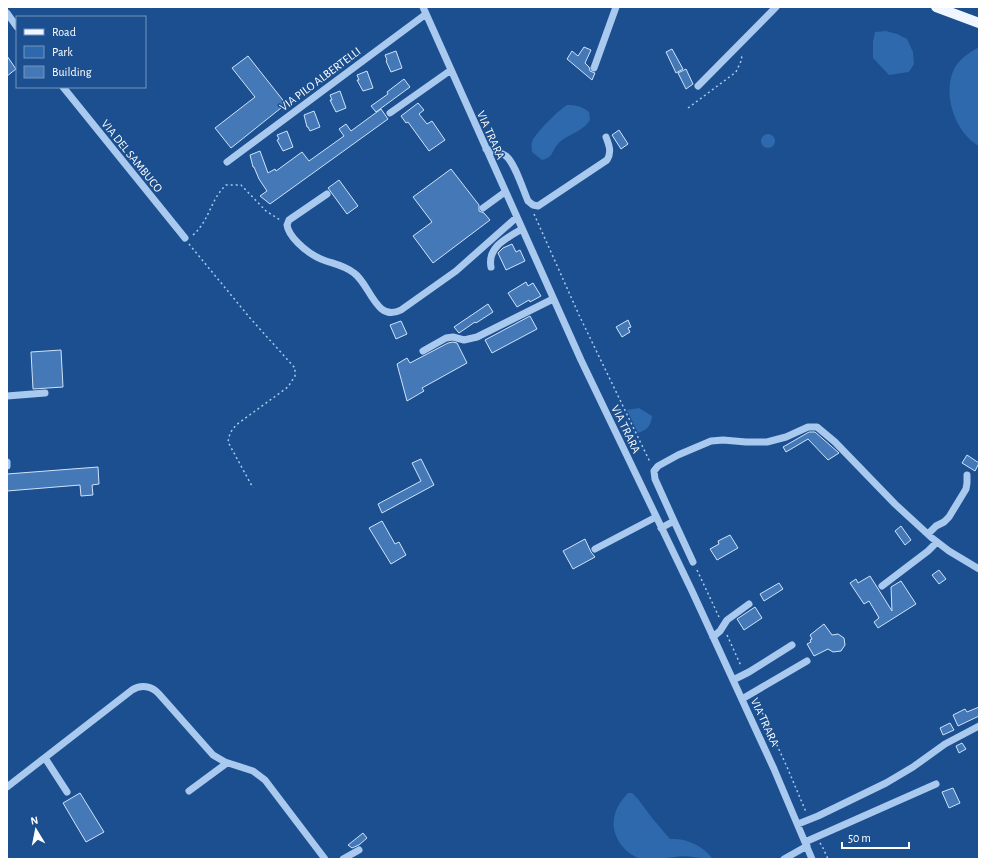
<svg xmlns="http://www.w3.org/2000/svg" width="986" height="866" font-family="'Alegreya Sans',sans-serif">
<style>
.green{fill:#2e69ad}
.building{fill:#4478b7;stroke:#cfe3fa}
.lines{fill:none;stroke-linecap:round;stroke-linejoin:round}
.path{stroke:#a9c9ee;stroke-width:1.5;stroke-dasharray:2 3;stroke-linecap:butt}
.minor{stroke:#a9c9ee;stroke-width:7}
.major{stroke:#f0f6ff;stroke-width:10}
.labels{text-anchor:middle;stroke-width:3;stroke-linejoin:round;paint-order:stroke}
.street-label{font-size:12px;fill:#fff;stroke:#1b4f8f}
</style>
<rect width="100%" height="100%" fill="#1b4f8f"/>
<!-- green -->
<path class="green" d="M886,31L897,34L907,39L913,52L914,64L909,72L889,75L873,58V42L875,32Z
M979,47V146C955,133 942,94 954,69C959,59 969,53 979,47Z
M567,105C576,105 582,106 589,112L590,120C582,133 566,134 557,145C551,152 554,157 542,160L532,152C532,149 531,145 532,142C534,134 560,109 567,105Z
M761 141a7 7 0 1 1 14 0a7 7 0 1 1-14 0Z
M639,408L652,416C651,426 647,430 638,433L627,410Z
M628,793H632L638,799L652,818L670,839C687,838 702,845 713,859C702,859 693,856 682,856C671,857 653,861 642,859C623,854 609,833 615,814C617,806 622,800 628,793Z"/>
<!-- building -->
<path class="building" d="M584,47L591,50L585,63L589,67L590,71L595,73L592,80L567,59L572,51L578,56Z
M672,49L683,69L676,73L666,52Z
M396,51L402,68L391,72L386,61L387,60L385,55Z
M7,56L16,69L7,76Z
M248,56L286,104L231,148L215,128L255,97L232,68Z
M686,69L693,84L686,89L678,73Z
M367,71L373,88L363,91L357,80H359L357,75Z
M404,79L410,87L376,112L371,106L388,94L387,92Z
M340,91L346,108L336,112L330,100H332L330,95Z
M418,103L424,110L419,114L427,124L432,121L445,140L429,151L408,122L406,123L401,116Z
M381,109L388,119L270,204L260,196L267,191L259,179L254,167H253L250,155L260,151L268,173L275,169L276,171L302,152L309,161L344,136L339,129L346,124L351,131Z
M314,111L320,127L310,131L308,127H307L304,115Z
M619,130L628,144L621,149L612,135Z
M287,131L293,147L283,151L277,140L279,139L277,135Z
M451,169L479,205V211L484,213L490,220L433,263L413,236L432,222L413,197Z
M339,180L358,206L347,214L328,188Z
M512,244L516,252L520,250L525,261L506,270L498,253L503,248Z
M526,282L528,286L533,283L541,296L530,302L529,300L517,307L508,293Z
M488,304L493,312L476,323L475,322L459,333L454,327Z
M530,316L537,329L492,353L485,340Z
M628,320L631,327L628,328L630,332L622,337L616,327Z
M401,321L407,334L396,339L390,325Z
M453,342L457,343L467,363L422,388L424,391L407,401L397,364L407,358L410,363L448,343Z
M61,350L63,387L33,389L31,352Z
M809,432H815L839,453L828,460L808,439L786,452L783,447Z
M967,455L979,463L975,471L962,463Z
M421,459L434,485L382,513L378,504L421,481L412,463Z
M98,467L99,484L92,485L93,495L81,496L80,485L7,491V474Z
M382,521L395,544L399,542L406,555L391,564L369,528Z
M901,526L911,540L905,545L895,531Z
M730,535L738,548L717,560L710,549L719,544L718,541Z
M585,539L591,552L595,557L573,569L563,551Z
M939,570L946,579L939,584L932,575Z
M870,576L892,611L891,587L901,581L916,604L878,628L874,622L879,618L878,616L869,601L864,604L850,583L856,579L858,583Z
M779,583L783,589L764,601L760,594Z
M755,607L762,618L744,630L737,619Z
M824,624L832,635L838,634L844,638L845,645L841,651L833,652L828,649L814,656L807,644L811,642L810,640L812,639L810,635Z
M979,707V716L958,726L953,715L965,709L967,712Z
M950,723L954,730L943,735L940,728Z
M962,743L966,749L959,753L956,746Z
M953,788L960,803L949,808L942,792Z
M80,793L104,832L86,842L63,803Z
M363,833L367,838L359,845L352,848L348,845Z"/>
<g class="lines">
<!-- path -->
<path class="path" d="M688,108L736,72L742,59L741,54
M534,214L579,315L650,462
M193,235C210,220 210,200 226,185H241L266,211L280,220
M189,244L250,318L295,368V376L288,387L236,425L230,433L228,442L253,488
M697,570L719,617
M727,635L741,666
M756,699L787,767L806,812
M820,843L823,848L828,859"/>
<!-- minor -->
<path class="minor" d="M423,7L581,360L692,591L774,769L812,859
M7,13L17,27
M594,68L616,7
M698,86L776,7
M63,87L185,238
M390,113L451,70
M486,149C492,151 501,152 506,156C515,163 523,190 528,201L533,205L538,206L607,160C612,152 609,145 606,137
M227,162L426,14
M327,194L289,220L287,225C288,232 292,237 298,243C306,251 314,257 326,261C335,264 345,266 354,273C370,284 376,323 401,310L456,271L517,217
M483,208L505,192
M491,267C487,247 507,238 522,229
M423,351L446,338L453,337L464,340L477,337L553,299
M7,396L45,393
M7,462V466
M674,521L693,562
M661,528L674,521L655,479L654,471L658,466L678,455L711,441L723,440L746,442H767L786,437L808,427H817L835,442L895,504L932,538L949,551L979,569
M928,534L936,526L944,522L949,517L966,489L967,483V475
M595,549L656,517
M882,586L928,551L937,542
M713,637L720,631L727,620L749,604
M733,680L749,672L792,645
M742,699L807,661
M45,758L67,792
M7,787L132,690C141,684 152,686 159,694L213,755L225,762L253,771L265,780L325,859
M189,791L227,763
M798,824L818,816L886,783L913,767L945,744L979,726
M805,842L936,784
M343,859L359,850
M784,859L807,846"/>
<!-- major -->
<path class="major" d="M936,7L979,23"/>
</g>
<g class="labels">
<!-- street labels -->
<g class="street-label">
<text transform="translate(320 79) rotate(-37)" y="4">VIA PILO ALBERTELLI</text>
<text transform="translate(491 135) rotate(66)" y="4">VIA TRARA</text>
<text transform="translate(132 156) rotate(51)" y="4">VIA DEL SAMBUCO</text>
<text transform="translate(626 429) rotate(64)" y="4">VIA TRARA</text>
<text transform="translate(765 722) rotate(65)" y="4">VIA TRARA</text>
</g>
</g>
<!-- border -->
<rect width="986" height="866" fill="none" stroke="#ffffff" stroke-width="16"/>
<!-- legend -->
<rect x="16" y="16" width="130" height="72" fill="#1b4f8f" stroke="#7695bc"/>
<rect x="24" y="29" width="20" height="6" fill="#f0f6ff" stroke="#7695bc"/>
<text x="52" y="36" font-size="12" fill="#ffffff">Road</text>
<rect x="24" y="46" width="20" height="12" fill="#2e69ad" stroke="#7695bc"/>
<text x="52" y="56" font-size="12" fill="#ffffff">Park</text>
<rect x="24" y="66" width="20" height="12" fill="#4478b7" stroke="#7695bc"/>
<text x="52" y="76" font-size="12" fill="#ffffff">Building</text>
<!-- north arrow -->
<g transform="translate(36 830) rotate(350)" stroke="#1b4f8f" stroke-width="3" paint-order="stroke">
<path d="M0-3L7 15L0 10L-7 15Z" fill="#ffffff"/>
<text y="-6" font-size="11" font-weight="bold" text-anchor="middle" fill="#ffffff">N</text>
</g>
<!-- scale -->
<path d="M842 842v6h67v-6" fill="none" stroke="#ffffff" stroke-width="2"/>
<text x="848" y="842" font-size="12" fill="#ffffff" stroke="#1b4f8f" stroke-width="3" paint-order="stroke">50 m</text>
</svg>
